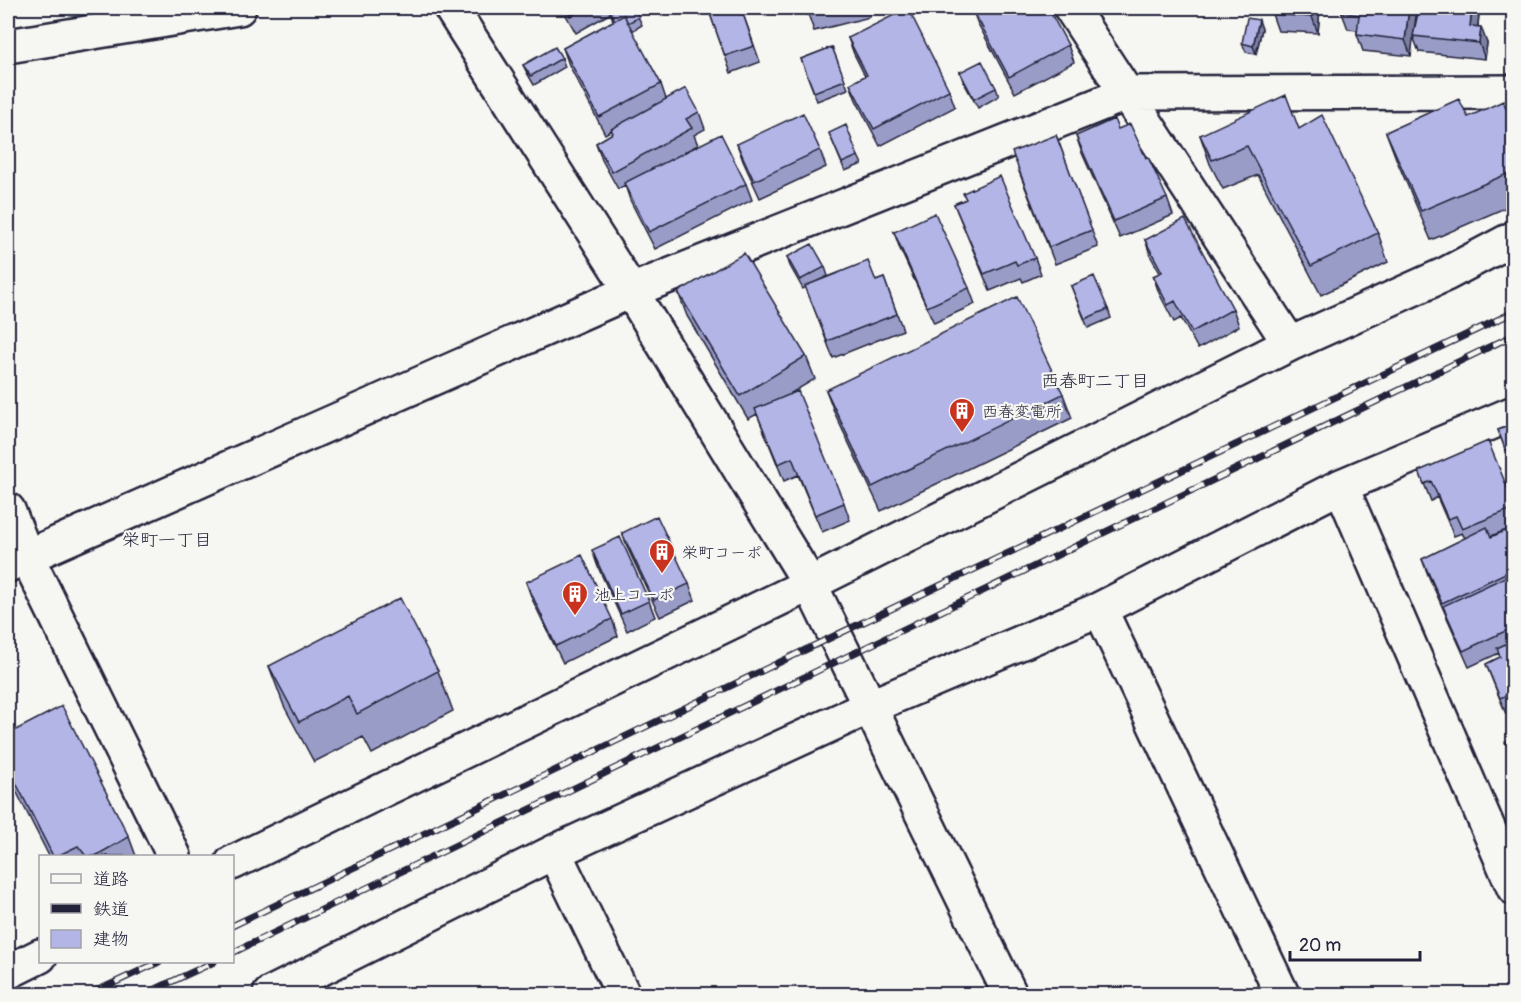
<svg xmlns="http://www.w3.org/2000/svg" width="1521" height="1002" font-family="Pangolin,'Klee One',sans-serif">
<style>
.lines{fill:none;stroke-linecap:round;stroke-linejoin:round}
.minor-casing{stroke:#22223b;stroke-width:38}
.minor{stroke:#f6f6f2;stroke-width:33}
.rail-casing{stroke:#22223b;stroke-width:7}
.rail{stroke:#f6f6f2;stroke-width:4.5;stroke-dasharray:14;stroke-linecap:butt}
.wall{fill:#999cc6;stroke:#22223b;stroke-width:1.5}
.shaded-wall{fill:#7d7fa1;stroke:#22223b;stroke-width:1.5}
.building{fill:#b2b5e6;stroke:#22223b;stroke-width:1.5}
.labels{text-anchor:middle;stroke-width:4.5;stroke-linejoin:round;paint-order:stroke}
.poi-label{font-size:16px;fill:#22223b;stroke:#f6f6f2;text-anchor:start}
.neighbourhood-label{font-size:18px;fill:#22223b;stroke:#f6f6f2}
</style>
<rect width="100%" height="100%" fill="#f6f6f2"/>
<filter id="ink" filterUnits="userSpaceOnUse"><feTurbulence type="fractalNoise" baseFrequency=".0167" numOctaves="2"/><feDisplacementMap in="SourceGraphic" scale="12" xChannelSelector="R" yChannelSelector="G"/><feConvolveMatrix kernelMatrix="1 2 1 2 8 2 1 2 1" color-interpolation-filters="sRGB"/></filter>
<g filter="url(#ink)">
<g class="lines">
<defs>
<path id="minor" d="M451,8L631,291L810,584L1010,994
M1071,8L1290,344
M8,46L239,8
M1341,486L1514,888
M8,510L27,557L174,856
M8,565L631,291L1128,93L1514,92
M1100,609L1282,994
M554,852L623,994
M232,863L810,584L1290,344L1446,274L1514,238
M8,972L40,956
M270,994L554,852L869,707L1100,609L1341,486L1514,413"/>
</defs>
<!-- minor casing -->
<use href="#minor" class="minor-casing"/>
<!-- minor -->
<use href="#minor" class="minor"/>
<defs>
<path id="rail" d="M232,926L830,638L1514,312
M232,953L1514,335
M90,994L159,962
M145,994L214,962"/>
</defs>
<!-- rail casing -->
<use href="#rail" class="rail-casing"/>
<!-- rail -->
<use href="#rail" class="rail"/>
</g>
<!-- wall -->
<path class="wall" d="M562,8H634L642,25L632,31L661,84L666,99L699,112L705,129L694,135L698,145L686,151L746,184L752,200L655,249L630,200L625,185L618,189L602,160L596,143L613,133L612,130L605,134L569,65L563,48L613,21L611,13L576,33Z
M708,8H741L760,62L731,73Z
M806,8H868L870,17L814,31Z
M972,8L1068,45L1074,62L1015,93L977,22Z
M1272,8H1330H1320L1318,33L1278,31L1272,14Z
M1417,8L1414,33L1479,14L1478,26L1487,43L1485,59L1419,52L1413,36L1411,56L1363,51L1357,34V30L1348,29L1342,13Z
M1262,29L1256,54L1246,52L1242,43Z
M848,38L949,90L955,107L880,146L856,100L850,84L865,76L854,54Z
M832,47L848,89L817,101L801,59Z
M562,58L565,67L534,85L527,73L523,65Z
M960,72L996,88L999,96L978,108L963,81Z
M1514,110V204L1431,240L1397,161L1386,132L1468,117L1508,112Z
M1118,129L1167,198L1173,215L1120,238L1082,153L1076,136Z
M1299,129L1378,233L1388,262L1321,295L1258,175L1223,189L1210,164L1200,135Z
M829,133L858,156L862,164L845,171Z
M1056,135L1098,247L1055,264L1018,169Z
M737,144L820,150L826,167L760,198L743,161Z
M963,193L1035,258L1041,274L1023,282L1021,278L990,291L961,221L954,204L966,199Z
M894,232L969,288L975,304L934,323L900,249Z
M1145,240L1233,309L1239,326L1198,349L1181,318L1174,322L1159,293L1153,276L1160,273L1151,257Z
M787,257L825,267L828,276L816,282L876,281L884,278L903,330L833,358L806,287L803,289L790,266Z
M1071,286L1108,309L1111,318L1088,328Z
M678,292L806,356L815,379L791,393L844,503L850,520L822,532L798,475L784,481L757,414L748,419L687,316Z
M826,390L1063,394L1072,418L881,511L835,414Z
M1514,424V467L1512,468L1498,430Z
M1419,471L1514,504V527L1491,536V537L1514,531V711L1506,714L1486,664L1500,657L1499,653L1469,667L1428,575L1422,559L1465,538L1462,533L1454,536L1437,497L1431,501Z
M622,533L689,584L695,600L660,617L628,549Z
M592,550L649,601L655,617L627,631L598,567Z
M526,582L612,619L618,636L563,663L532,599Z
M269,666L438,671L453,711L372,754L363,737L314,762L284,706Z
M8,734L129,837L136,856H49L8,775Z"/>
<!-- shaded-wall -->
<path class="shaded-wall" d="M1313,8H1320L1318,33L1312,17Z
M1409,8H1417L1411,56L1405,40Z
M1472,8H1477L1479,14L1476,43L1470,26Z
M1259,20L1262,29L1256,54L1253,46Z
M1481,27L1487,43L1485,59L1479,43Z"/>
<!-- building -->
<path class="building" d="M565,8H585L570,16Z
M618,8H634L639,17L628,23L624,15L615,20L610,12Z
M708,8H741L754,46L725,56Z
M806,8H836L808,15Z
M908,8L949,90L874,129L850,84L867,75L848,38Z
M972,8H1048L1068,45L1009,77Z
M1272,8H1313L1312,17L1272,14Z
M1343,8H1409L1405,40L1357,34L1359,15L1342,13Z
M1419,8H1472L1470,26L1481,27L1479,43L1413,36Z
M624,15L661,84L599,117L563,48Z
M1247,18L1259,20L1253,46L1242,43Z
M555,47L562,58L531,76L523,65Z
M832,47L845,80L814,92L801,59Z
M982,61L996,88L974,99L960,72Z
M686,88L699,112L686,119L692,128L612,172L596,143L613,133L611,129Z
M1286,95L1299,129L1322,115L1378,233L1311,266L1247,146L1212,160L1200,135Z
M1459,99L1468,117L1503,101L1508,112L1514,110V171L1421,211L1386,132Z
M803,113L820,150L754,181L737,144Z
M1114,119L1118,129L1130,124L1146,158L1148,157L1167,198L1114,221L1076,136Z
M846,125L858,156L842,163L829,133Z
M721,134L746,184L649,232L624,183Z
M1056,135L1092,230L1049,247L1012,152Z
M1000,176L1035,258L1017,265L1015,261L984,274L954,204L966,199L963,193Z
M935,213L969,288L927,307L894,232Z
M1185,219L1233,309L1192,332L1175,301L1168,305L1153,276L1162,272L1145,240Z
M812,244L825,267L800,280L787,257Z
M744,253L806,356L740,396L678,292Z
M868,261L876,281L884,278L897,314L827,341L805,286Z
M1094,276L1108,309L1085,319L1071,286Z
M1017,297L1063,394L872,487L826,390Z
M798,391L844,503L815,515L792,458L778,464L755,409Z
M1514,424V454L1511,449L1506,451L1498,430Z
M1488,441L1514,504V508L1462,529L1456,516L1448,519L1431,481L1424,484L1419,471Z
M657,516L689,584L654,600L622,533Z
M1487,527L1491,537L1512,528L1514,531V569L1442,603L1422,559Z
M620,537L649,601L621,614L592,550Z
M582,555L612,619L556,646L526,582Z
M1514,573V627L1463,651L1443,606Z
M400,598L438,671L357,714L348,696L299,722L269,666Z
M1514,640V692L1500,698L1486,664L1500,657L1497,648Z
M62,706L129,837L95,856H86L78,846L57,856H53L8,767V734Z
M1514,737V761L1505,742Z"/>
</g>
<!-- icons -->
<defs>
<symbol id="building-pin" viewBox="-11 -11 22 30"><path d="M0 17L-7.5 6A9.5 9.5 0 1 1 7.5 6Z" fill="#c8321e" stroke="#f6f6f2"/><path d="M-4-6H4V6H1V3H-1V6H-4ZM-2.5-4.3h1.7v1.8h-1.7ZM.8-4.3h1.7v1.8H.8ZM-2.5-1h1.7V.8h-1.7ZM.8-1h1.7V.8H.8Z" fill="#fff"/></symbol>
</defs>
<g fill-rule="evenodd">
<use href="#building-pin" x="947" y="396" width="30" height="40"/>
<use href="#building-pin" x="647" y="537" width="30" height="40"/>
<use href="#building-pin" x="560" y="579" width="30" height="40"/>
</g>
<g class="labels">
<!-- poi labels -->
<g class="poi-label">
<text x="982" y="417">西春変電所</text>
<text x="682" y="558">栄町コーポ</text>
<text x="594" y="600">池上コーポ</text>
</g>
<!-- neighbourhood labels -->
<g class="neighbourhood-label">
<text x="1095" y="387">西春町二丁目</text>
<text x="167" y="546">栄町一丁目</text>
</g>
</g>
<!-- margin -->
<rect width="1521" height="1002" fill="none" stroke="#f6f6f2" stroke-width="30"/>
<rect x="15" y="15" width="1491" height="972" fill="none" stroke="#22223b" stroke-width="2" filter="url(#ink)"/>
<!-- legend -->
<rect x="39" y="855" width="195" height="108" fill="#f6f6f2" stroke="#a1a1a9" stroke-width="1.5"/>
<rect x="51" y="874" width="30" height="9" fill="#f6f6f2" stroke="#a1a1a9" stroke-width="1.5"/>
<text x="93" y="885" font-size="18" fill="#22223b">道路</text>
<rect x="51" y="904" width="30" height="9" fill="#22223b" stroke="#a1a1a9" stroke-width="1.5"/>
<text x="93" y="915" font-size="18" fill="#22223b">鉄道</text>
<rect x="51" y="930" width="30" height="18" fill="#b2b5e6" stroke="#a1a1a9" stroke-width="1.5"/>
<text x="93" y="945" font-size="18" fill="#22223b">建物</text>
<!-- scale -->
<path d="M1290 951v9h130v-9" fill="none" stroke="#22223b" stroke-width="3"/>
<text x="1299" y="951" font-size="18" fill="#22223b" stroke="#f6f6f2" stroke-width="4.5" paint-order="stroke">20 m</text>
</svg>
